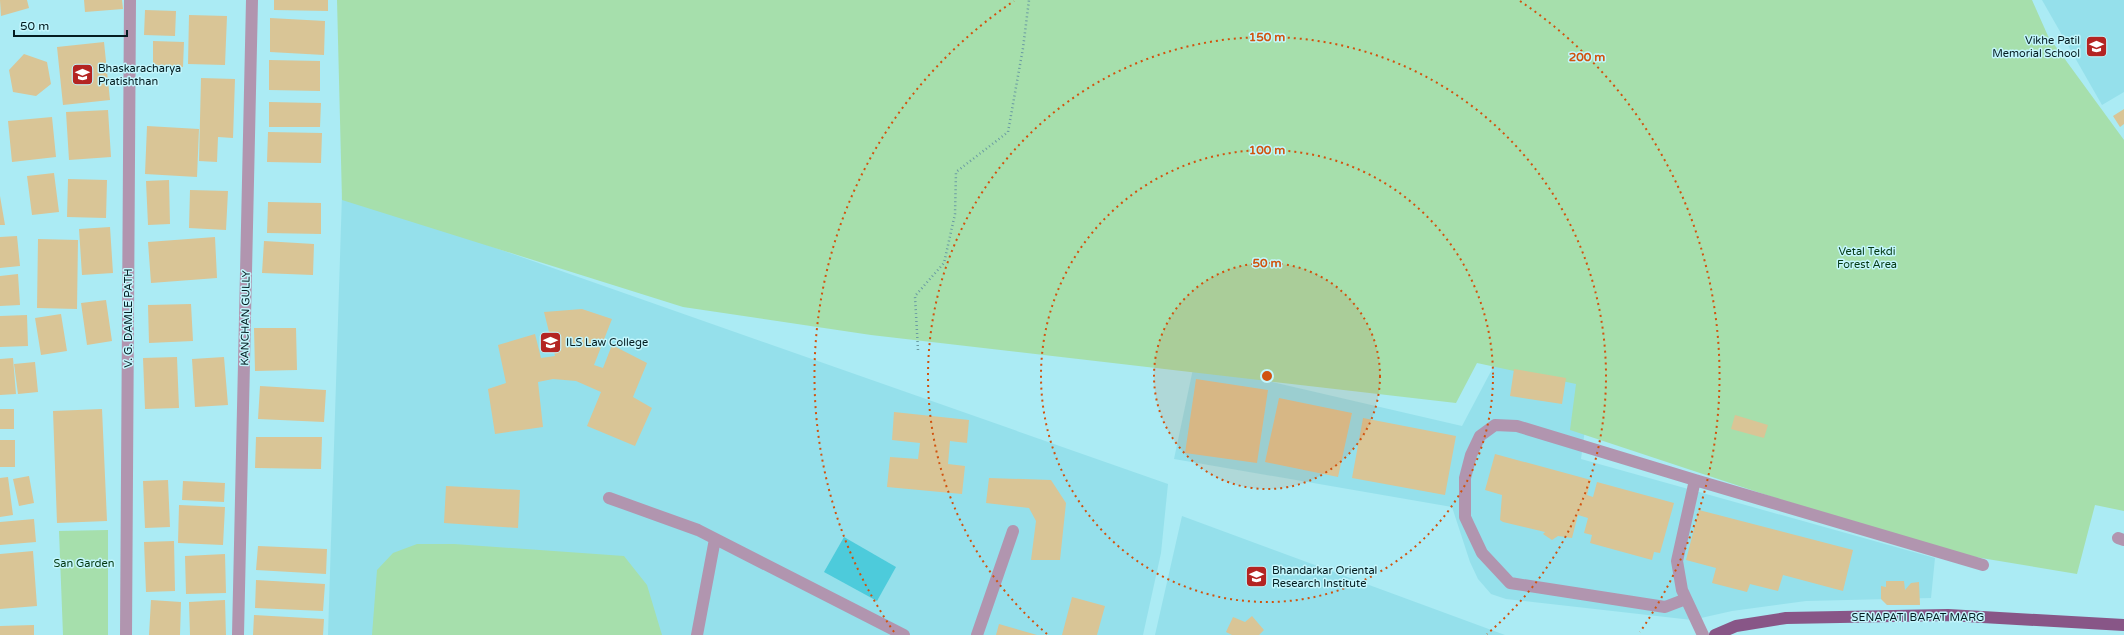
<svg xmlns="http://www.w3.org/2000/svg" width="2124" height="635" font-family="'Varela Round',sans-serif">
<style>
.built{fill:#95e0eb}
.green{fill:#a6dfac}
.water{fill:#4dcbdb}
.building{fill:#d9c596}
.lines{fill:none;stroke-linecap:round;stroke-linejoin:round}
.path{stroke:#6a9ba2;stroke-width:2.5;stroke-dasharray:1 3;stroke-linecap:butt}
.minor{stroke:#b195af;stroke-width:12}
.major{stroke:#885687;stroke-width:12}
.ring{fill:none;stroke:#d1530e;stroke-width:2;stroke-dasharray:2 4}
.labels{text-anchor:middle;stroke-width:3;stroke-linejoin:round;paint-order:stroke}
.poi-label{font-size:11px;fill:#031c20;stroke:#c3f6fd;text-anchor:start}
.park-label{font-size:11px;fill:#033811;stroke:#c3f6fd}
.street-label{font-size:11px;fill:#031c20;stroke:#c3f6fd}
.centre{fill:#d1530e;stroke:#c3f6fd;stroke-width:2}
.ring-label{font-size:12px;text-anchor:middle;font-weight:bold;fill:#d1530e;stroke:#c3f6fd;stroke-width:3;stroke-linejoin:round;paint-order:stroke}
</style>
<rect width="100%" height="100%" fill="#abebf4"/>
<!-- built -->
<path class="built" d="M2042,0H2124V92L2102,105Z
M342,194L1168,484L1161,553L1143,635H328Z
M1498,358L1592,378L1581,459L1935,558L1931,598L1806,601L1732,611L1692,620L1506,599L1491,594L1478,579L1470,562L1452,507L1174,459L1194,364L1462,426Z
M1182,516L1505,635H1155Z"/>
<!-- green -->
<path class="green" d="M337,0H2032L2048,36L2124,140V511L2095,505L2077,574L1933,550L1570,430L1576,384L1477,363L1456,403L871,335L683,307L342,200Z
M108,530V635H63L59,531Z
M417,544H454L624,556L647,585L662,635H372L377,570L393,553Z"/>
<!-- water -->
<path class="water" d="M844,537L896,567L877,601L824,572Z"/>
<!-- building -->
<path class="building" d="M0,0H27L29,8L1,16Z
M84,0H122L123,9L85,12Z
M274,0H328V11L274,10Z
M145,10L176,11L175,36L144,35Z
M189,15L227,16L225,65L188,64Z
M270,18L325,21L324,55L270,52Z
M153,41L184,42L183,67L153,66Z
M104,42L110,100L63,105L57,47Z
M24,54L47,62L51,84L36,96L13,92L9,70Z
M269,60L320,61V91L269,90Z
M201,78L235,79L233,138L218,137L217,162L199,161Z
M269,102L321,103L320,127H269Z
M2124,109V124L2120,127L2113,116Z
M108,110L111,157L69,160L66,112Z
M52,117L56,157L12,162L8,121Z
M147,126L199,129L197,177L145,174Z
M268,132L322,133L321,163L267,162Z
M54,173L59,212L32,215L27,176Z
M68,179L107,180L106,218L67,217Z
M169,180L170,224L148,225L146,181Z
M190,190L228,191L226,230L189,228Z
M0,196L5,225H0Z
M268,202L321,203V234L267,233Z
M110,227L113,273L82,275L79,229Z
M17,236L20,266L0,268V237Z
M215,237L217,278L151,283L148,242Z
M38,239L78,240L77,309L37,308Z
M264,241L314,244L313,275L262,273Z
M18,274L20,305L0,306V276Z
M106,300L112,341L87,345L81,303Z
M191,304L193,341L149,343L148,305Z
M582,309L612,319L594,365L603,368L612,345L647,363L633,397L652,408L635,446L587,426L601,392L576,381L553,379L538,382L543,427L495,434L488,389L506,383L498,345L535,334L541,358L555,356L544,312Z
M61,314L67,351L41,355L35,318Z
M27,315L28,346L0,347V316Z
M254,328H296L297,370L255,371Z
M177,357L179,408L145,409L143,358Z
M224,357L228,405L195,407L192,359Z
M13,358L16,394L0,395V359Z
M35,362L38,392L18,394L14,364Z
M1514,369L1566,378L1562,404L1510,396Z
M1196,379L1268,390L1257,463L1185,453Z
M260,386L326,390L324,422L258,419Z
M1279,398L1352,413L1338,477L1265,462Z
M0,409H14V429H0Z
M102,409L107,521L57,523L53,411Z
M894,412L969,420L967,443L950,441L948,464L965,466L962,494L887,487L890,457L918,459L920,443L892,440Z
M1735,415L1768,425L1764,438L1731,429Z
M1363,418L1456,436L1445,495L1352,478Z
M256,437H322L321,469L255,468Z
M0,440H15V467H0Z
M1495,454L1591,480L1587,495L1593,497L1597,482L1674,503L1660,553L1654,552L1652,560L1590,543L1592,535L1584,533L1588,518L1578,515L1572,538L1558,536L1552,540L1543,534L1545,532L1503,522L1500,520L1502,495L1485,490Z
M29,476L34,503L19,506L13,479Z
M8,477L13,515L0,517V478Z
M989,478L1051,480L1066,503L1060,560H1031L1036,521L1029,508L986,503Z
M168,480L170,527L145,528L143,481Z
M183,481L225,483L224,502L182,500Z
M446,486L520,490L518,528L444,523Z
M179,505L225,507L223,545L178,543Z
M1699,510L1853,550L1843,591L1783,575L1778,591L1750,584L1747,592L1712,583L1716,568L1686,560Z
M34,519L36,542L0,545V522Z
M174,541L175,591L146,592L144,542Z
M258,546L327,549L326,574L256,570Z
M33,551L37,606L0,609V554Z
M225,554L226,593L186,594L185,556Z
M256,580L325,584L323,611L255,608Z
M1886,581H1904L1905,590L1911,583L1919,582L1920,605H1887L1881,599V586L1886,587Z
M1072,597L1105,606L1097,635H1062Z
M151,600L181,602L180,635H149Z
M225,600L226,635H190L189,602Z
M254,615L324,619L323,635H253Z
M1252,616L1264,630L1259,635H1232L1226,632L1233,617L1245,622Z
M999,624L1037,635H996Z
M34,625V635H0V626Z"/>
<g class="lines">
<!-- path -->
<path class="path" d="M918,350L915,296L944,263L955,214L956,172L1008,132L1023,48L1029,0"/>
<!-- minor -->
<path class="minor" d="M609,498L698,530L904,635
M2118,538L2124,540
M1686,599L1665,607L1510,583L1482,553L1465,517V478L1471,455L1480,436L1495,425L1517,426L1695,480
M126,635L130,0
M238,635L252,0
M697,635L715,539
M977,635L1013,531
M1703,635L1682,590L1677,561L1695,480L1983,565"/>
<!-- major -->
<path class="major" d="M1715,635L1736,626L1786,618L1948,615L2124,625"/>
</g>
<!-- distance rings -->
<circle cx="1267" cy="376" r="113" fill="#d1530e" fill-opacity=".12"/>
<g class="ring">
<circle cx="1267" cy="376" r="113"/>
<circle cx="1267" cy="376" r="226"/>
<path d="M1047 634A339 339 0 1 1 1487 634"/>
<path d="M894 632A452 452 0 0 1 1014 1M1520 1A452 452 0 0 1 1640 632"/>
</g>
<!-- icons -->
<defs>
<symbol id="school-square" viewBox="-11 -11 22 22"><rect x="-9" y="-9" width="18" height="18" rx="4" fill="#b42422" stroke="#c3f6fd"/><path d="M0-5L7-2L0 1L-7-2ZM-4 1L0 2.5L4 1V4Q0 6-4 4Z" fill="#fff"/></symbol>
<symbol id="university-square" viewBox="-11 -11 22 22"><rect x="-9" y="-9" width="18" height="18" rx="4" fill="#b42422" stroke="#c3f6fd"/><path d="M0-5L7-2L0 1L-7-2ZM-4 1L0 2.5L4 1V4Q0 6-4 4Z" fill="#fff"/></symbol>
</defs>
<g fill-rule="evenodd">
<use href="#school-square" x="2084" y="34" width="25" height="25"/>
<use href="#school-square" x="70" y="62" width="25" height="25"/>
<use href="#university-square" x="538" y="330" width="25" height="25"/>
<use href="#university-square" x="1244" y="564" width="25" height="25"/>
</g>
<g class="labels">
<!-- poi labels -->
<g class="poi-label">
<text x="2080" y="44" text-anchor="end">Vikhe Patil<tspan x="2080" dy="13">Memorial School</tspan></text>
<text x="98" y="72">Bhaskaracharya<tspan x="98" dy="13">Pratishthan</tspan></text>
<text x="566" y="346">ILS Law College</text>
<text x="1272" y="574">Bhandarkar Oriental<tspan x="1272" dy="13">Research Institute</tspan></text>
</g>
<!-- park labels -->
<g class="park-label">
<text x="1867" y="255">Vetal Tekdi<tspan x="1867" dy="13">Forest Area</tspan></text>
<text x="84" y="567">San Garden</text>
</g>
<!-- street labels -->
<g class="street-label">
<text transform="translate(128 318) rotate(-90)" y="4">V. G. DAMLE PATH</text>
<text transform="translate(245 318) rotate(-89)" y="4">KANCHAN GULLY</text>
<text x="1918" y="621">SENAPATI BAPAT MARG</text>
</g>
</g>
<circle cx="1267" cy="376" r="6" class="centre"/>
<g class="ring-label">
<text x="1267" y="41">150 m</text>
<text x="1587" y="61">200 m</text>
<text x="1267" y="154">100 m</text>
<text x="1267" y="267">50 m</text>
</g>
<!-- scale -->
<path d="M14 30v6h113v-6" fill="none" stroke="#031c20" stroke-width="2"/>
<text x="20" y="30" font-size="12" fill="#031c20" stroke="#c3f6fd" stroke-width="3" paint-order="stroke">50 m</text>
</svg>
